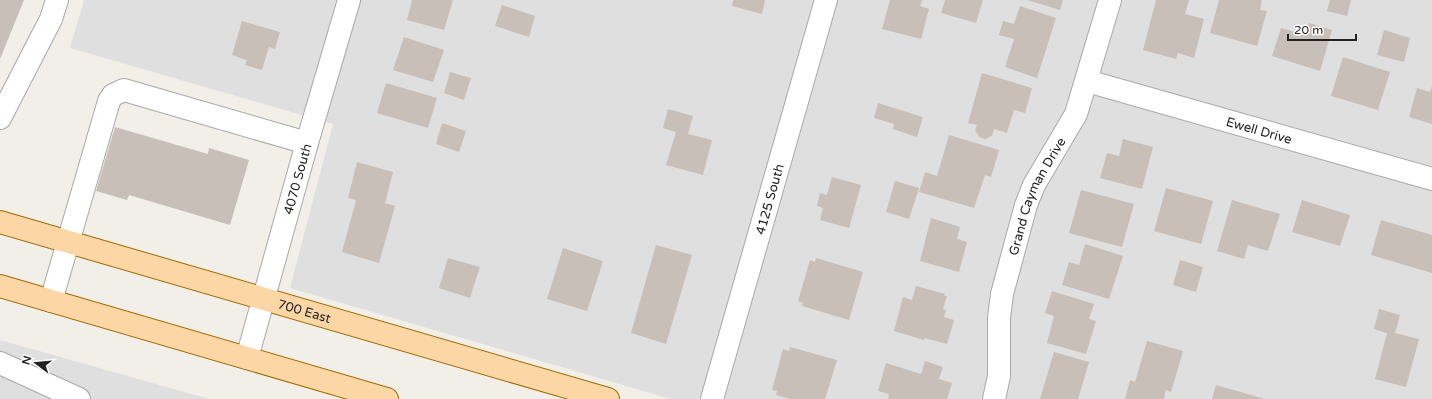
<svg xmlns="http://www.w3.org/2000/svg" width="1432" height="399" font-family="'Varela Round',sans-serif">
<style>
.residential{fill:#e0dfdf}
.building{fill:#c7bfb8}
.lines{fill:none;stroke-linecap:round;stroke-linejoin:round}
.minor-casing{stroke:#a9a9a9;stroke-width:24}
.major-casing{stroke:#a06b00;stroke-width:24}
.minor{stroke:#fff;stroke-width:22}
.major{stroke:#fcd6a4;stroke-width:22}
.labels{text-anchor:middle;stroke-width:3;stroke-linejoin:round;paint-order:stroke}
.street-label{font-size:13px;fill:#222;stroke:#fff}
</style>
<rect width="100%" height="100%" fill="#f2efe9"/>
<!-- residential -->
<path class="residential" d="M84,0H1432V399H671L290,288L333,124L70,48Z
M0,340L209,399H0Z"/>
<!-- building -->
<path class="building" d="M0,0H24L0,59Z
M412,0H453L444,30L407,20Z
M733,0H765L762,14L732,6Z
M890,0H922L920,6L929,9L921,39L882,29Z
M945,0H983L976,23L941,13Z
M1027,0H1063L1060,10Z
M1156,0H1189L1185,14L1204,19L1194,58L1178,53L1176,59L1143,50Z
M1219,0H1262L1260,10L1267,11L1257,46L1210,33Z
M1330,0H1351L1347,16L1327,11Z
M502,5L535,16L529,37L495,26Z
M1020,6L1056,18L1037,78L1005,67L1014,39L999,35L1003,21L1014,24Z
M242,21L280,32L275,49L269,47L262,70L245,65L247,60L232,55Z
M1309,23L1332,30L1320,71L1272,56L1281,28L1305,35Z
M1384,30L1410,38L1404,62L1377,55Z
M404,37L444,50L433,82L393,70Z
M1343,57L1390,72L1378,110L1331,96Z
M450,72L471,78L464,100L444,93Z
M982,73L1032,88L1025,113L1014,110L1007,133L994,129L992,136L985,139L979,137L975,130L977,125L968,123Z
M386,83L437,98L428,128L377,113Z
M1432,86V124L1409,117L1417,88L1430,92Z
M878,103L923,117L917,137L893,129L894,124L874,118Z
M668,109L693,116L688,134L712,140L703,175L666,165L676,132L663,128Z
M442,123L466,131L459,152L436,144Z
M115,127L208,154L209,148L249,160L230,225L129,195L127,200L96,191Z
M949,135L999,150L991,177L985,175L974,208L919,192L925,172L937,176Z
M1123,139L1153,147L1142,189L1100,178L1107,153L1119,156Z
M357,162L393,172L385,203L395,206L379,263L342,252L356,200L348,198Z
M832,177L861,185L849,228L820,220L823,208L817,206L820,193L827,195Z
M895,181L919,188L909,219L886,212Z
M1166,188L1213,201L1201,244L1154,231Z
M1081,190L1134,204L1122,247L1069,233Z
M1232,200L1280,214L1268,251L1248,245L1244,259L1217,251Z
M1302,200L1350,215L1340,246L1292,232Z
M931,218L960,227L957,239L967,242L959,272L920,261Z
M1381,220L1432,235V273L1371,255Z
M1085,244L1123,256L1109,299L1062,285L1069,262L1079,265Z
M656,245L692,255L666,344L631,333Z
M563,248L603,261L587,311L547,299Z
M448,258L480,267L470,298L439,288Z
M816,258L863,272L849,320L802,306L803,303L798,301L810,260L815,262Z
M1180,260L1203,267L1196,292L1173,285Z
M916,286L945,294L944,296H947L943,309L946,310L944,317L954,320L947,344L925,338L924,340L894,331L903,297L912,300Z
M1052,291L1094,304L1089,319L1096,321L1086,354L1047,343L1054,316L1045,313Z
M1379,309L1400,315L1395,333L1419,339L1406,387L1375,379L1387,333L1374,329Z
M1147,341L1183,351L1171,392L1166,390L1164,399H1125L1130,380L1135,382Z
M790,347L837,360L825,399H790L776,395L777,391L772,390L783,349L789,351Z
M1054,352L1089,362L1078,399H1040Z
M925,361L943,367L939,379L952,383L947,399H890L888,398L889,394L878,391L886,363L921,374Z
M1216,385L1265,399H1212Z"/>
<g class="lines">
<defs>
<g id="minor">
<path id="s1" d="M1087,81L1432,179"/>
<path d="M0,118L51,19L57,0"/>
<path d="M51,301L109,101L113,95L124,90L307,143"/>
<path id="s2" d="M247,358L307,143L349,0"/>
<path d="M0,363L79,399"/>
<path id="s3" d="M712,399L826,0"/>
<path id="s4" d="M994,399L999,376V318L1002,294L1026,205L1034,185L1076,114L1110,0"/>
</g>
<g id="major">
<path id="s5" d="M0,222L608,399"/>
<path d="M0,286L387,399"/>
</g>
</defs>
<!-- minor casing -->
<use href="#minor" class="minor-casing"/>
<!-- major casing -->
<use href="#major" class="major-casing"/>
<!-- minor -->
<use href="#minor" class="minor"/>
<!-- major -->
<use href="#major" class="major"/>
</g>
<g class="labels">
<!-- street labels -->
<g class="street-label">
<text dy="5" stroke="none"><textPath href="#s1" startOffset="179">Ewell Drive</textPath></text>
<text dy="5" stroke="none"><textPath href="#s2" startOffset="186">4070 South</textPath></text>
<text dy="5" stroke="none"><textPath href="#s4" startOffset="210">Grand Cayman Drive</textPath></text>
<text dy="5" stroke="none"><textPath href="#s3" startOffset="208">4125 South</textPath></text>
<text dy="5" stroke="none"><textPath href="#s5" startOffset="317">700 East</textPath></text>
</g>
</g>
<!-- north arrow -->
<g transform="translate(36 363) rotate(286)" stroke="#ffffff" stroke-width="3" paint-order="stroke">
<path d="M0-3L7 15L0 10L-7 15Z" fill="#222222"/>
<text y="-6" font-size="11" font-weight="bold" text-anchor="middle" fill="#222222">N</text>
</g>
<!-- scale -->
<path d="M1288 34v6h68v-6" fill="none" stroke="#222222" stroke-width="2"/>
<text x="1294" y="34" font-size="12" fill="#222222" stroke="#ffffff" stroke-width="3" paint-order="stroke">20 m</text>
</svg>
